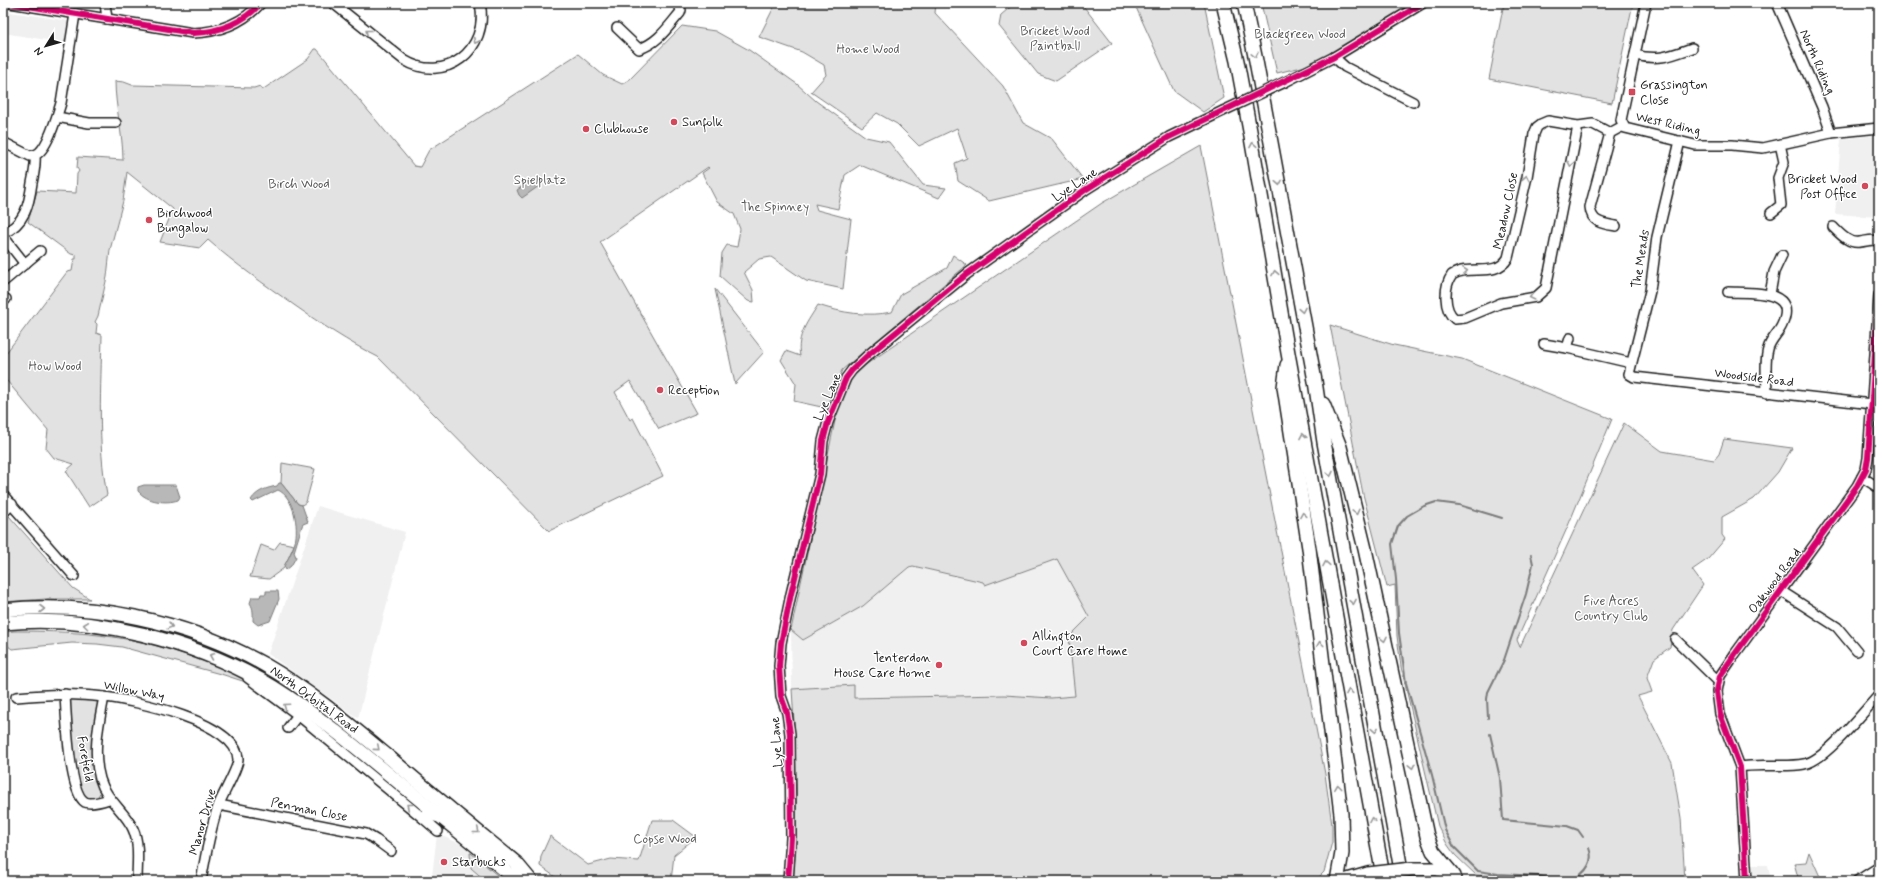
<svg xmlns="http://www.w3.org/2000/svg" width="1882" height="884" font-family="Mynerve,sans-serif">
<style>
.built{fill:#f0f0f0}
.green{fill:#e2e2e2;stroke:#7f7f7f}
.water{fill:#b8b8b8;stroke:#7a7a7a}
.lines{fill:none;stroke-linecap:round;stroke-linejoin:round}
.stream{stroke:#7a7a7a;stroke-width:2}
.minor-casing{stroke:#1c1c1c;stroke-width:12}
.highway-casing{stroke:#1c1c1c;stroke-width:16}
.minor{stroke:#fff;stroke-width:9}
.highway{stroke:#fff;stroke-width:13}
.minor-bridge-casing{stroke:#1c1c1c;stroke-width:12;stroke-linecap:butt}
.highway-bridge-casing{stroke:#1c1c1c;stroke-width:16;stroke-linecap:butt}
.minor-bridge{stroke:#fff;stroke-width:9}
.highway-bridge{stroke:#fff;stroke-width:13}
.cycleway-casing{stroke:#fff;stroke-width:8}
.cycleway{stroke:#d6006c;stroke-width:6}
.oneway{stroke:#999}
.poi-dot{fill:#d1495b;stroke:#fff;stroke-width:1.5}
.labels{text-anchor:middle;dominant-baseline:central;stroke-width:3;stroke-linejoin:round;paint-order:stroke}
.park-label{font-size:13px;fill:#575757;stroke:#fff}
.street-label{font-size:13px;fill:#1c1c1c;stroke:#fff}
.poi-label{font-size:13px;fill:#1c1c1c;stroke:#fff;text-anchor:start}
</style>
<rect width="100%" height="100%" fill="#fff"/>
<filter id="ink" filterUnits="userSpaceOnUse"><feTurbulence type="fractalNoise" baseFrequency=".025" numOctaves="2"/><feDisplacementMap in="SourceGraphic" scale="8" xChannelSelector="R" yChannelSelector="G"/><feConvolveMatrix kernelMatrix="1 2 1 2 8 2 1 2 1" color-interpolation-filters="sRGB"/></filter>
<g filter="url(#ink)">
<g class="built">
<path d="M3,11l67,10 -4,22 -63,-10z"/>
<path d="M1879,135l-1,82 -43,-3 6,-75z"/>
<path d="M318,506l87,26 -47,186 -90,-64z"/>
<path d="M1057,559l32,58 -20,20 7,59 -25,2 -47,-3 -150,3 -1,-13 -61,4 -1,-59 13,10 59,-34 46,-39 3,-1 71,16 2,3z"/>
<path d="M437,834l24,10 15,9 31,28h-70l-5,-4z"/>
<path d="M1751,865h17l3,16h-19z"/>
</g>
<g class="green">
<path d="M776,3h160l-1,10 68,73 20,37 29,16 31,40 -94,22 -31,-20 -3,-18 12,-5 -10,-30 -38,18 -22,-22 -20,-11 -15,14 -51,-35 15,-17 -2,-10 -22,-13 -43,-15z"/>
<path d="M1015,3h66l31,40 -56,38 -18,-7 -39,-48 2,-11z"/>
<path d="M1134,3h70l20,95 -21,14 -29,-21z"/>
<path d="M1261,3h152l-99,61 -37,9z"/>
<path d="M1504,3h129l-21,100 -123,-24z"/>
<path d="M682,26l33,5 34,19 48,34 19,17 50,36 23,5 34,43 23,3 -7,10 -79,-33 -15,10 -7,34 -23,-5 2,6 34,9 -8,70 -37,-8 -35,-24 -12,2 -15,13 9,18 1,12 -6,-1 -28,-25 2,-23 5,-8 10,2 3,-18 -6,-15 -17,-12 -15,-29 7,-5 -1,-1 -108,75 97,171 -38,16 -29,-48 -15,11 15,28 3,-2 30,58 -114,55 -171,-174c-30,-15 -57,-33 -84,-52 -30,-21 -59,-41 -86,-65l-8,8 -40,-6 13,-33 -46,-37 -4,29 -13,49 -3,27 -9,39 -3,6 2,2 -1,9 6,2c-1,52 -5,108 5,160l-18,12 -23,-36 8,-7 -20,-6 -8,-10 2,-18 -41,-49 -4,-2v-22l64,-85 5,-1 2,-12h2v-4l-5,-1 -43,-32 9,-31 39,2 1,-19 2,-3 -2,-3 1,-11 45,3c0,-27 -8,-52 -8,-79l9,1 8,3 122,3 6,-2 2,4 46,-31 7,-10h2l97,117 6,1 9,-17 149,-96 25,21 19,9 8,-5z"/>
<path d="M1201,146l124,628 7,51v17l-8,30 -9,9h-522c6,-61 3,-131 -1,-192l62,-4v13l150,-3 47,3 24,-2 -6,-59 20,-20 -32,-58 -72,26 -2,-3 -70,-16 -4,1 -46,39 -60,34 -12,-10 49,-233 18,-27 244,-167z"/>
<path d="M953,255l14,10 -125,105 -16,38 -32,-7 2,-17 -15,-24 5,-9 14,5c-4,-20 8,-35 18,-51 24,8 49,12 74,7l9,-18 46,-26z"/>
<path d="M715,289l49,63 -29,32z"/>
<path d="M1330,325l64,20 68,14 150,60 -44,107 -51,114 3,7 104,-224 38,28 52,9 5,-6 5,-15 68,9 -14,24 -24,27 -32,18v18l3,4 -17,20 -16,11 11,15 -30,45 -3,17 -16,12 -7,19 5,14 -14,4 34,67 9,55 4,63h-143l-66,-6 -21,-20 -8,-11 -9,-18 -37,-159 -4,-31 -2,-51 -8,2 -24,-93z"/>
<path d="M282,463l33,6 -9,33 -4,3 -4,-1 -17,-21z"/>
<path d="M9,516l64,72 17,11h-44l-43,3v-82z"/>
<path d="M280,542l14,3 -10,23 -15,11 -19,-2 11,-32 13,5z"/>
<path d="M14,631c71,0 127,5 194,32 16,6 33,12 47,22l-31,-10 -102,-28 -25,-3 -25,-1 -60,6 -4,-3 -3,-14z"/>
<path d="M71,699l25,1 3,4 2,87 -4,7 -8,2 -7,-7 -7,-25 -6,-66z"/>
<path d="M652,820h21l23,17 -22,18 -3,26h-110l-21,-15 1,-10 9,-20 38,29 23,-6 28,2z"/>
<path d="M1809,852l13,29h-23l-5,-18 12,-1z"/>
<path d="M470,853h1l33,28h-18l-15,-13z"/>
</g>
<g class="water">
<path d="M534,179l3,1 2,6 -17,12 -3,-3 -2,-5z"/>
<path d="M279,483h2l17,21 4,1 6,17 -5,2 -1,2 -8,26 2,5 -5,9 -5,4 -2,-4c4,-7 9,-16 11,-24 4,-15 -1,-45 -17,-52l-25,12 -2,-2c6,-9 15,-12 26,-14z"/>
<path d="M144,485h32l4,12 -2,3c-12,4 -31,2 -40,-9v-4z"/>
<path d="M266,591h12l1,8 -9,22 -12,4 -5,-4c0,-6 1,-12 -3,-18l2,-6h8l1,-3h5z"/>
</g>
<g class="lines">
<g class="stream">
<path d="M1502,518l-43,-13 -23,-3 -12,4 -17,10 -9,10 -6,18 4,35 3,54 7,50 26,92 13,55 9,17 24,24 20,3 41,2 24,5"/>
<path d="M1488,718l-1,-19 1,-7 16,-32 22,-66 7,-30 -2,-9"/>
<path d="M1490,734l10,44 3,42 64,6 11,4 5,7"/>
<path d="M1571,881c13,-7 24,-18 18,-33"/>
</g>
<defs>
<g id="minor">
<path d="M10,3l183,30c26,-1 50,-10 68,-30"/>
<path d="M105,3l2,16"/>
<path d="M333,3l71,57c41,25 86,-10 76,-57"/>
<path d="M1646,3l-25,117 4,8 70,17h37l31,3 68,-15 48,-5"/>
<path d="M1777,3l45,104 9,26"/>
<path d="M617,28l22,21c19,-6 29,-22 41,-36l1,-3 -3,-7"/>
<path d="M1635,55c23,6 35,1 57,-7"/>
<path d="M1334,57l11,10 68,35"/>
<path d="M1285,82l49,-25 89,-54"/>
<path d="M57,117l32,6h27"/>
<path d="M1578,126l-32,162 -10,9 -35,6 -36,15 -10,1c-12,-9 -11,-33 -3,-44 18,-12 43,4 56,-17l19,-81 7,-43 3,-7 4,-3 7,-3 30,5 15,-2 17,9"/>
<path d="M1680,141l-23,96 -7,54 -21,83 5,3 238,27"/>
<path d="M3,142l27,14 5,-1"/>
<path d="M1771,213l10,-8 -3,-27 6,-16 -4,-18"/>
<path d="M1616,226c-12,-2 -25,-3 -26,-19l20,-74 13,-7"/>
<path d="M1833,227c7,7 16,17 27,15 8,-1 11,-3 19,-1"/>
<path d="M3,234c22,-11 26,-29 29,-51 2,-9 4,-18 3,-28 12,-4 22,-39 26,-52l14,-89"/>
<path d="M3,236l22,28"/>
<path d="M3,282l37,-31"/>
<path d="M1728,292c21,1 71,-4 54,33 -4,9 -12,15 -14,24 -4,14 -1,30 -1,44"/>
<path d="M1770,294l4,-22 8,-17"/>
<path d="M3,302l3,-3"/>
<path d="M1544,344l23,4 64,15"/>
<path d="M1567,348l3,-10"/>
<path d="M1862,477l17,11"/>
<path d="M3,495l71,81"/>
<path d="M3,513l9,-9"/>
<path d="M1781,591l56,36 20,24"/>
<path d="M1675,639l43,42"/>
<path d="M248,678l50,37 125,103 2,-3 15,3"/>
<path d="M65,694c1,19 4,99 20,108 7,3 18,-1 24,-3"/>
<path d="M16,697c29,-3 59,-4 88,0 28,3 135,25 134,63 0,8 -15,34 -19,44 -9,24 -13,51 -18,77"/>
<path d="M104,697c-5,26 -12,55 -4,82 6,21 25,32 33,50 7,15 4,36 4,52"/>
<path d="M288,728l10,-13"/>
<path d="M1740,767c21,-4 43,1 64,-3 21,-3 59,-52 75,-69"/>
<path d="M219,805l147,29 10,6 15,11"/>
<path d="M423,818l15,13"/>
<path d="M788,881l3,-43 -1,-104 -3,-21 -6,-17 -2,-30 2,-23 10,-49 29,-120 3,-33 5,-19 18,-44 6,-8 15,-14 100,-82 118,-84 84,-53 54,-26"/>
<path d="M1747,881l-7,-114 -20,-53 -3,-23 3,-15 15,-22 122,-168 9,-17 2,-11 11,-163"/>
<path d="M1857,881l22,-14"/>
</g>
<g id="highway">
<path d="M1223,3l14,58 13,70 38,222 96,528"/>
<path d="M1244,3l12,58 59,320 9,61 79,439"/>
<path d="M1287,365l-3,22 25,161 32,266 1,39 -5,28"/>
<path d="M1323,404l17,43 25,102 62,287 6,15 21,25"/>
<path d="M3,610c89,-9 184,11 262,55 45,26 86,61 126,94 41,35 83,70 125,104l15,18"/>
<path d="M3,623c90,-9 193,18 270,64 48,30 91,67 135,103 36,30 74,59 109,91"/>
<path d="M1412,869h25l14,5"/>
<path d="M1344,881l24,-7"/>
</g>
</defs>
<use href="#minor" class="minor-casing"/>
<use href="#highway" class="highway-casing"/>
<use href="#minor" class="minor"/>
<use href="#highway" class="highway"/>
<defs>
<path id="minor-bridge" d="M1223,111l62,-29"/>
<path id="highway-bridge" d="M1368,874l44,-5"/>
</defs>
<use href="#minor-bridge" class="minor-bridge-casing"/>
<use href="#highway-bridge" class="highway-bridge-casing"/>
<use href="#minor-bridge" class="minor-bridge"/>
<use href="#highway-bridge" class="highway-bridge"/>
<defs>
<g id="cycleway">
<path d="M10,3l183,30c26,-1 50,-10 68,-30"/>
<path d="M788,881l3,-43 -1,-104 -3,-21 -6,-17 -2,-30 2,-23 10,-49 29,-120 3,-33 5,-19 18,-44 6,-8 15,-14 100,-82 118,-84 84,-53 165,-80 89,-54"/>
<path d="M1747,881l-7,-114 -20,-53 -3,-23 3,-15 15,-22 122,-168 9,-17 2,-11 11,-163"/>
</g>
</defs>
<use href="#cycleway" class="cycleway-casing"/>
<use href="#cycleway" class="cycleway"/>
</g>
<defs><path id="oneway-chevron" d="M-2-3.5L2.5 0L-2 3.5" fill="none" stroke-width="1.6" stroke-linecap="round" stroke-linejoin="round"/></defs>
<g class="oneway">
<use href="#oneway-chevron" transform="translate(368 32) rotate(-141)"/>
<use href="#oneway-chevron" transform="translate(476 41) rotate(117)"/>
<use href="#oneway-chevron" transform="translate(1255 55) rotate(78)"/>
<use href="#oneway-chevron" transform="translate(1253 145) rotate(-100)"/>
<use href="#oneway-chevron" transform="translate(1571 164) rotate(100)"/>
<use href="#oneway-chevron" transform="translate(1526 178) rotate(-79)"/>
<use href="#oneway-chevron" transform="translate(1279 183) rotate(80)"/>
<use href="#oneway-chevron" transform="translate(1465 271) rotate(-5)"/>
<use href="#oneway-chevron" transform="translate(1275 273) rotate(-100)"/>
<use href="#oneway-chevron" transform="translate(1532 297) rotate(166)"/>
<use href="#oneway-chevron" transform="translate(1302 310) rotate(80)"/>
<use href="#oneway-chevron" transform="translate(1303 436) rotate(-100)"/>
<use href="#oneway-chevron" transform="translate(1330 474) rotate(79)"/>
<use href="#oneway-chevron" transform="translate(1356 512) rotate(76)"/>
<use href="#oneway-chevron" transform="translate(1303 515) rotate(-99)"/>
<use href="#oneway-chevron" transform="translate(1326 564) rotate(-100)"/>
<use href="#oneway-chevron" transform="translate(1353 602) rotate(80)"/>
<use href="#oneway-chevron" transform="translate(42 609)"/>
<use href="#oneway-chevron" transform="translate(86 625) rotate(-173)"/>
<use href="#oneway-chevron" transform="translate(170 626) rotate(15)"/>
<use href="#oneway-chevron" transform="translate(1384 639) rotate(78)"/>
<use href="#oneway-chevron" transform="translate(1320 644) rotate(-97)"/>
<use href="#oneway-chevron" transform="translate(212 656) rotate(-158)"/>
<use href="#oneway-chevron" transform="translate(1349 692) rotate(-100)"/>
<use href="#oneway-chevron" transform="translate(286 706) rotate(-145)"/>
<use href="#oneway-chevron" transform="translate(1375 730) rotate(80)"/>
<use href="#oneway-chevron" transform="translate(377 748) rotate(40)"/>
<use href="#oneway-chevron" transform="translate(1412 766) rotate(78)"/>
<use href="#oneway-chevron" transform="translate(1338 787) rotate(-97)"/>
<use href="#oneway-chevron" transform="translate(409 806) rotate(-141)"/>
<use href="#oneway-chevron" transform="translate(1372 820) rotate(-100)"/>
<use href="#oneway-chevron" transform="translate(477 831) rotate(39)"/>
</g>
</g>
<g class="poi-dot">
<rect x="1628" y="88" width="8" height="8" rx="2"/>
<circle cx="674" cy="122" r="4"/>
<circle cx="586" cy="129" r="4"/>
<circle cx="1865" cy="186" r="4"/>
<circle cx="149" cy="220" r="4"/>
<circle cx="660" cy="390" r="4"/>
<circle cx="1024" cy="643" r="4"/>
<circle cx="939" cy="665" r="4"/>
<circle cx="444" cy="862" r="4"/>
</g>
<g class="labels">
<g class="park-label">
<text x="1055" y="31">Bricket Wood<tspan x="1055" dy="15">Paintball</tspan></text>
<text x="1300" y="34">Blackgreen Wood</text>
<text x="868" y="49">Home Wood</text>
<text x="540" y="180">Spielplatz</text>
<text x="299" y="184">Birch Wood</text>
<text x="775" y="207">The Spinney</text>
<text x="55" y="366">How Wood</text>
<text x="1611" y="601">Five Acres<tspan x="1611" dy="15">Country Club</tspan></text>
<text x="665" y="839">Copse Wood</text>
</g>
<g class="street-label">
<text transform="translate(1817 62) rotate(66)">North Riding</text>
<text transform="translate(1668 124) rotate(13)">West Riding</text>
<text transform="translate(1075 185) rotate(-34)">Lye Lane</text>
<text transform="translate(1506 211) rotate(-78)">Meadow Close</text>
<text transform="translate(1641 259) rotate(-81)">The Meads</text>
<text transform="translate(1754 378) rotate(7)">Woodside Road</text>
<text transform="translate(828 397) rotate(-67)">Lye Lane</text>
<text transform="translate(1775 581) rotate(-53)">Oakwood Road</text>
<text transform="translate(134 691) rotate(11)">Willow Way</text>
<text transform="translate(314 700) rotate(36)">North Orbital Road</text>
<text transform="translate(777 742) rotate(-94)">Lye Lane</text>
<text transform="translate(85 759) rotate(80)">Forefield</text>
<text transform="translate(309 810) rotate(11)">Penman Close</text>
<text transform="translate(203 822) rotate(-74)">Manor Drive</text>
</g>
<g class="poi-label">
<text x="1640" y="85">Grassington<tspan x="1640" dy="15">Close</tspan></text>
<text x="682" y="122">Sunfolk</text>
<text x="594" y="129">Clubhouse</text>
<text x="1857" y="179" text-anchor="end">Bricket Wood<tspan x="1857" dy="15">Post Office</tspan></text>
<text x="157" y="213">Birchwood<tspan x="157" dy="15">Bungalow</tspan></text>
<text x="668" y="390">Reception</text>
<text x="1032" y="636">Allington<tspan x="1032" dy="15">Court Care Home</tspan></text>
<text x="931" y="658" text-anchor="end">Tenterdon<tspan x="931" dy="15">House Care Home</tspan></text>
<text x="452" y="862">Starbucks</text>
</g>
</g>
<rect width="1882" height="884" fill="none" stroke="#fff" stroke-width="16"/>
<rect x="8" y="8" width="1866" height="868" fill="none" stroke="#1c1c1c" stroke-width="1.5" filter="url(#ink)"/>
<g transform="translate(46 46) rotate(233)" stroke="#ffffff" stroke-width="3" paint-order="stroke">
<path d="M0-3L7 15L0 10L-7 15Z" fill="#1c1c1c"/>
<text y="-6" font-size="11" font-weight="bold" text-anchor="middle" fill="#1c1c1c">N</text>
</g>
</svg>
